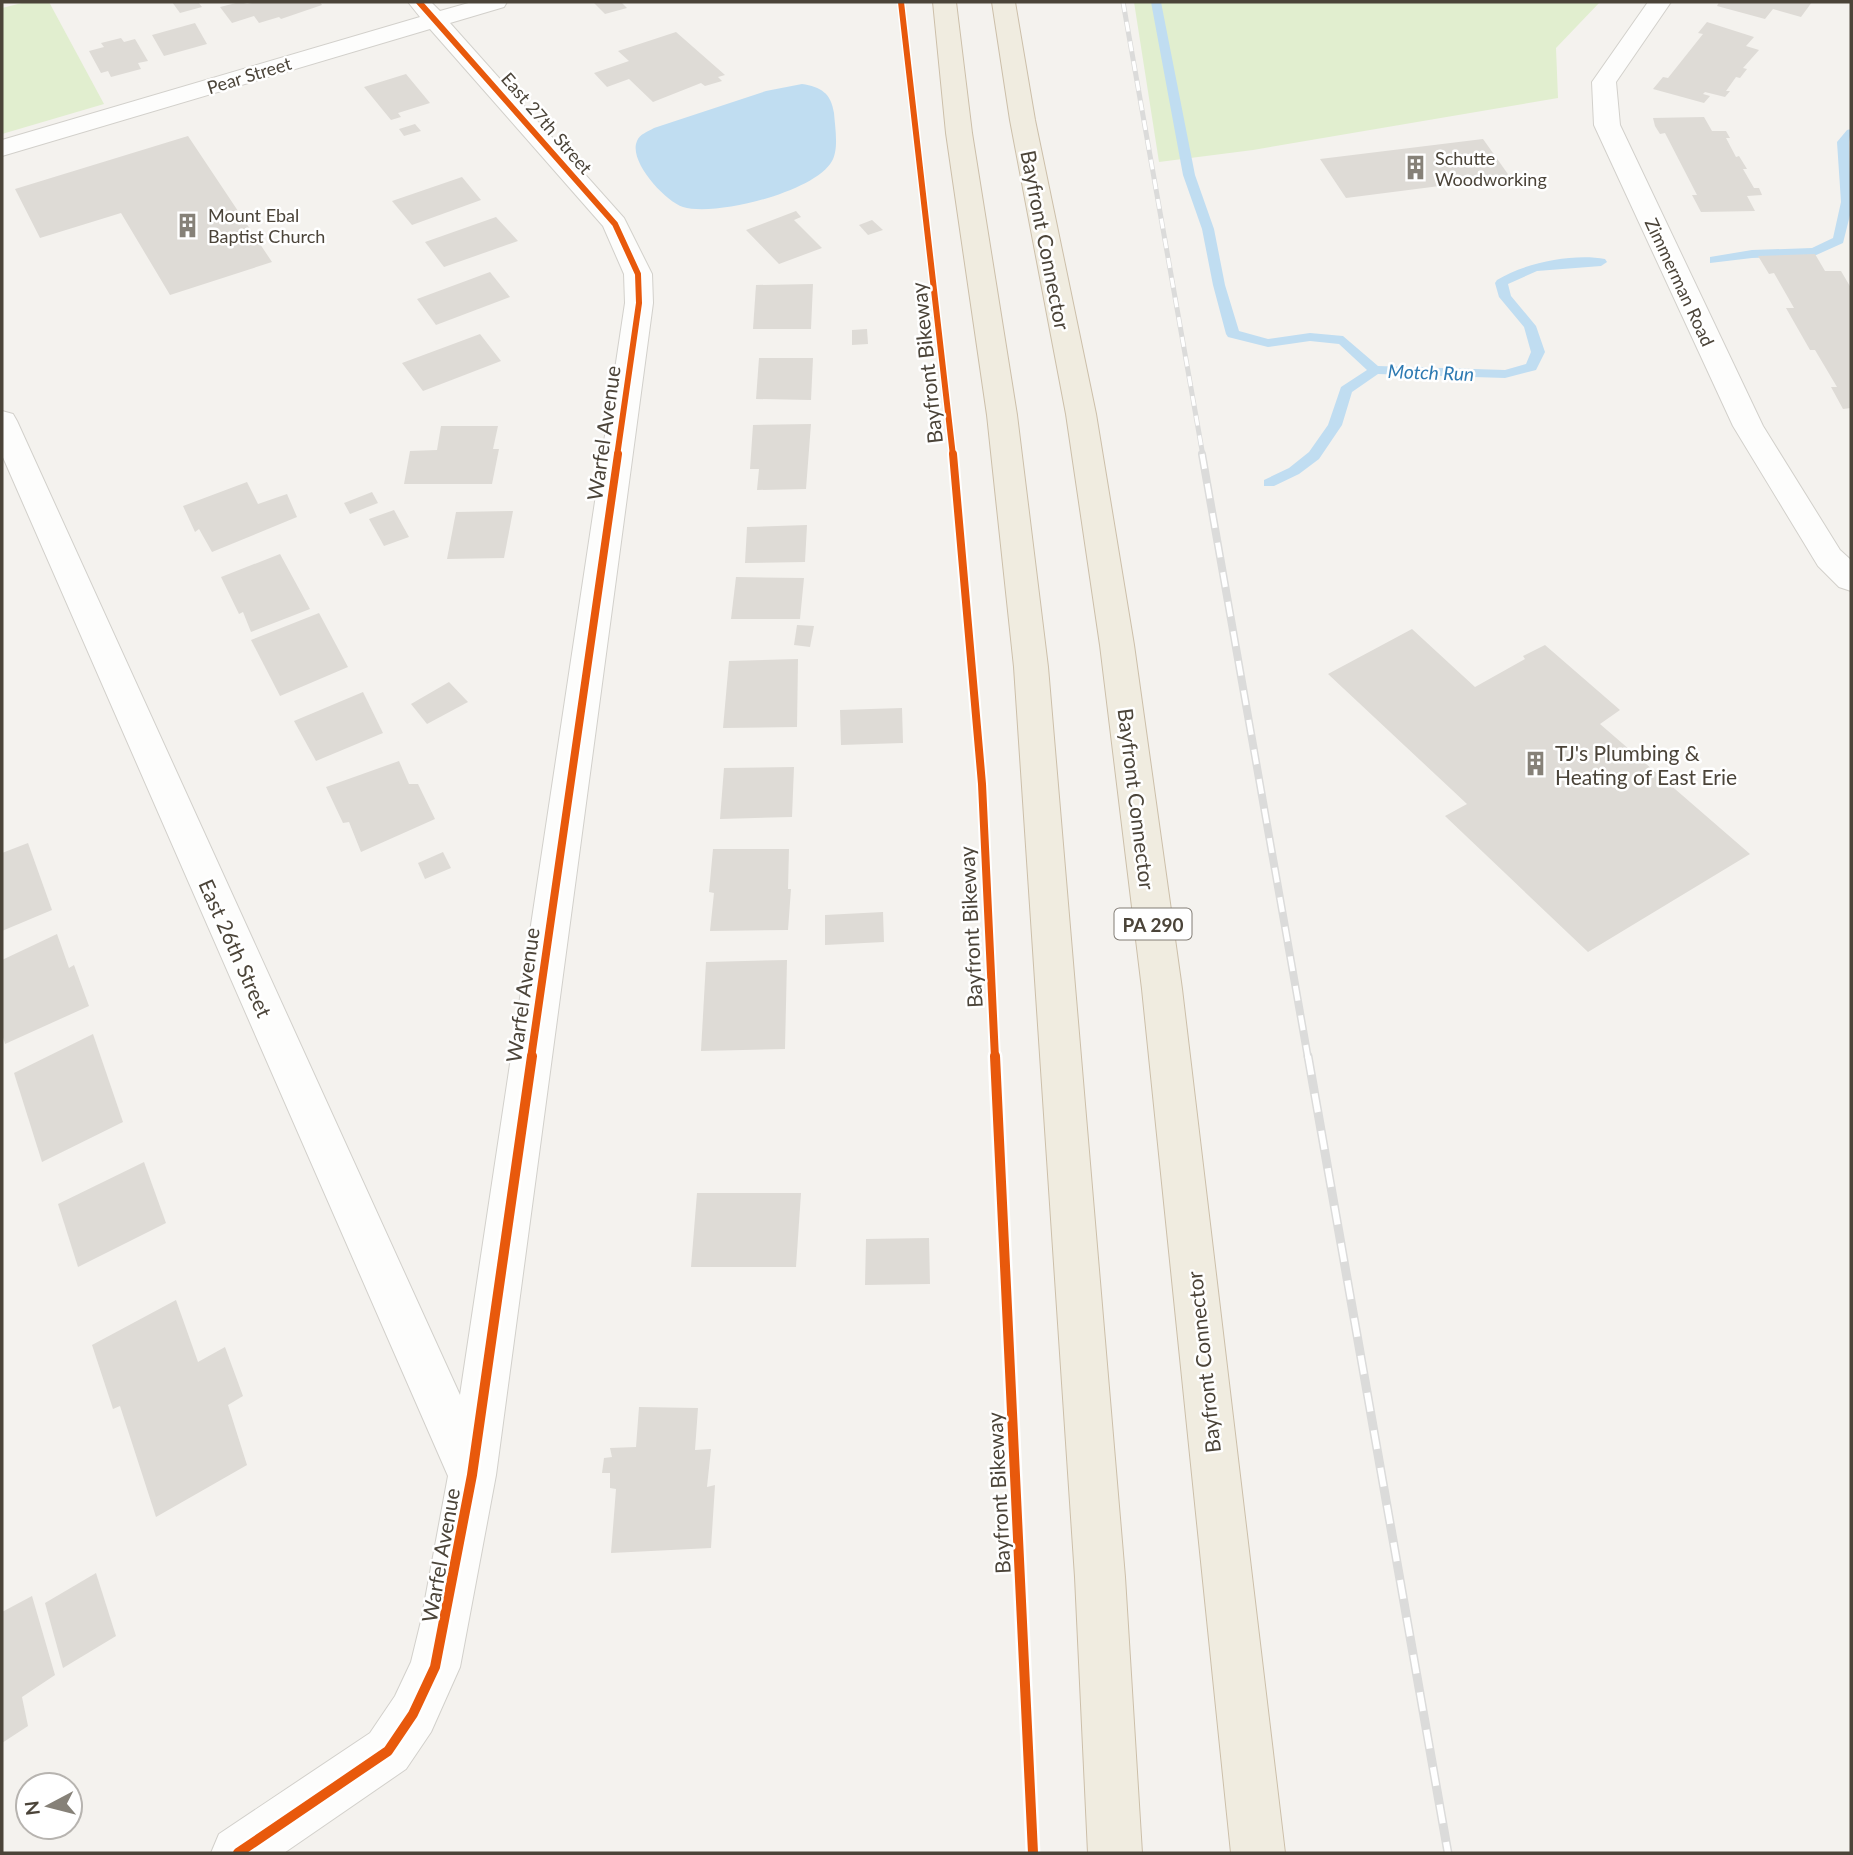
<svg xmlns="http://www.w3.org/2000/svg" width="1853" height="1855" font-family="Lato,sans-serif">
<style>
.green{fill:#e1eecf}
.water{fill:#c0ddf1}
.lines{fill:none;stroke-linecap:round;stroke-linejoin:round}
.stream{fill:#c0ddf1;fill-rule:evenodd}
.building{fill:#dedbd6}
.minor-casing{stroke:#d2d0cb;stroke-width:2}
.tertiary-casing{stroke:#d2d0cb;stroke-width:2}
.trunk-casing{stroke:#ccbfa9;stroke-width:2}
.minor{fill:#fdfdfc;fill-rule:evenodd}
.tertiary{fill:#fdfdfc;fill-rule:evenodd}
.trunk{fill:#f0ece0;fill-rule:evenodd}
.rail-far2-casing{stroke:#dbdbda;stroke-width:5}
.rail-far1-casing{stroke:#dbdbda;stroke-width:8}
.rail-casing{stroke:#dbdbda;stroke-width:9}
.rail-far2{stroke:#fff;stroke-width:3.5;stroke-dasharray:10;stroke-linecap:butt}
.rail-far1{stroke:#fff;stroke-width:5;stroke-dasharray:15;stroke-linecap:butt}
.rail{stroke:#fff;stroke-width:6;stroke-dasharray:19;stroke-linecap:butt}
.cycleway-far2-casing{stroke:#fff;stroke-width:9}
.cycleway-far1-casing{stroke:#fff;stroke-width:12}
.cycleway-casing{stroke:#fff;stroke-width:15}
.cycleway-far2{stroke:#e8590c;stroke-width:6}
.cycleway-far1{stroke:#e8590c;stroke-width:8}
.cycleway{stroke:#e8590c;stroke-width:10}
.labels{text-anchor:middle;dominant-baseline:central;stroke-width:5;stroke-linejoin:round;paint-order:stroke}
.far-street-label{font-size:18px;fill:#4b4439;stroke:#fff}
.far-poi-label{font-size:18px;fill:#4b4439;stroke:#fff;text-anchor:start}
.far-water-label{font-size:19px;font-style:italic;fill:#2e7ab2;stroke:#fff}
.shield{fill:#fff;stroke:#817c74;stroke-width:2}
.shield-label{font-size:19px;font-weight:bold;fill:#4b4439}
.street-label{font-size:21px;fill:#4b4439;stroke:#fff}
.poi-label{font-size:21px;fill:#4b4439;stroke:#fff;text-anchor:start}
</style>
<rect width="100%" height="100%" fill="#f4f2ee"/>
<g class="green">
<path d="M26,2h23l55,102 -102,30v-126z"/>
<path d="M1134,2h466l-44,46 2,50 -305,52 -94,12z"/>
</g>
<path class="water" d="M802,84c19,3 29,9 32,29 1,14 5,36 -2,48 -17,31 -117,56 -149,46 -18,-6 -55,-46 -46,-66 3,-7 10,-9 17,-13l112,-37z"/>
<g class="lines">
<g class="stream">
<path d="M1151,2h10l34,173 19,54 11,56 14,46 29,8 42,-6 33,3 35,30 127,4 21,-6 5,-12 -7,-25 -25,-30 -4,-14 2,-3c27,-17 76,-27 108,-21l2,3 -6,4 -64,5 -29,13 3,12 25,30 9,26 -9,18 -31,8 -127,-4 -26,18 -10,33 -23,34 -20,15 -25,12h-10v-6l25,-12 20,-16 19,-27 13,-38 26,-17 -28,-26 -29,-3 -42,6 -40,-10 -2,-3 -13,-49 -11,-56 -19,-54z"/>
<path d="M1851,129l-2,13 2,69 -8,32 -29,13 -62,2 -42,5v-6l42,-7 60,-2 21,-10 8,-36 -4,-60 10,-12z"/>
</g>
</g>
<g class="building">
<path d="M172,2h26l4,5 -22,6z"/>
<path d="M240,2l7,2 10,-2h63l2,3 -41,14 -2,-2 -20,6 -5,-7 -22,7 -12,-16z"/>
<path d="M593,2h28l6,6 -22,6z"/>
<path d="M1719,2h93l-11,15 -28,-8 -8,10 -48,-13z"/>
<path d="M1707,22l47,15 -8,9 13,4 -16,18 4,1 -7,9 -4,-1 -10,14h4l-5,6 -20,-5 -2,2 7,2 -6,7 -51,-14 10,-12 5,1 35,-44 -5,-1z"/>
<path d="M195,23l12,21 -43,12 -12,-21z"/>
<path d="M676,32l49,43 -7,2 4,4 -17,5 -4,-3 -48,19 -24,-23 -22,8 -13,-14 35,-12 -11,-10z"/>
<path d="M121,38l3,4 11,-3 13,22 -10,2 3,6 -30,8 -3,-6 -7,2 -12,-22 15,-4 -3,-4z"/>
<path d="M406,74l24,29 -32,10 3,4 -10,3 -27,-33z"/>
<path d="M1704,117l8,14h14l4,7h-4l10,19 3,-1 8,13h-4l11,19h5l3,7 -15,1 8,15 -54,1 -9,-17h5l-32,-62 -5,1 -5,-8 -2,-8z"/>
<path d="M415,124l6,7 -17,5 -5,-7z"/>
<path d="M188,136l84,126 -102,33 -49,-82 -81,25 -25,-49z"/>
<path d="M1483,139l27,38 -164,21 -26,-39z"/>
<path d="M462,177l19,23 -69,25 -20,-24z"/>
<path d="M796,211l5,6 -7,3 28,28 -43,16 -33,-34z"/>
<path d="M496,217l22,24 -74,26 -19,-25z"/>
<path d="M872,220l11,10 -15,5 -9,-10z"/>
<path d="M1815,254l10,17h16l10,17v120l-8,1 -12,-22h6l-22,-37h-5l-24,-42h8l-20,-35 -5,1 -11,-18z"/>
<path d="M490,272l20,25 -74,28 -19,-26z"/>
<path d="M813,284l-2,45h-58l3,-44z"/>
<path d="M867,329l1,15 -16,1v-15z"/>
<path d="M480,334l21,27 -78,30 -21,-28z"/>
<path d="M759,358h54l-2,42 -55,-1z"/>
<path d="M811,424l-5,65 -49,1 2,-21h-9l3,-44z"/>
<path d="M441,426h57l-5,23h6l-7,35h-88l6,-33 27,-1z"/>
<path d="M247,482l11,22 29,-10 10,23 -85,35 -13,-23 -4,3 -12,-26z"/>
<path d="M372,492l6,11 -28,11 -6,-11z"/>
<path d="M394,510l15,27 -25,9 -15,-27z"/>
<path d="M513,511l-9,47 -57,1 9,-47z"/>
<path d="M807,525l-2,37 -60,1 2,-36z"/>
<path d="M280,554l30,55 -59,23 -8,-20 -4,2 -18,-37z"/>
<path d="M736,577l68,1 -4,41h-69z"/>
<path d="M319,613l29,54 -68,29 -29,-56z"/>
<path d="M797,625l17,1 -4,21 -16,-2z"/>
<path d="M1412,629l63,58 50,-28 -2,-3 22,-11 75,65 -20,14 150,130 -162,98 -143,-136 22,-12 -139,-130z"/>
<path d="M798,659l-1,68 -74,1 6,-67z"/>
<path d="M449,682l19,20 -41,22 -16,-20z"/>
<path d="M363,692l20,41 -67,28 -22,-40z"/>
<path d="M902,708l1,35 -62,2 -1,-35z"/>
<path d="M399,761l10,23h9l17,35 -74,33 -12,-30 -6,1 -17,-36z"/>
<path d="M794,767l-2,50 -72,2 4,-51z"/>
<path d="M28,843l24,67 -50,21v-78z"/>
<path d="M713,849h76l-1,40h3l-3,41 -78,1 4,-38 -5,-1z"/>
<path d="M443,852l8,16 -26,11 -7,-16z"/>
<path d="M883,912l1,30 -59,3v-30z"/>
<path d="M57,934l12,34 5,-3 15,41 -84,38 -3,-10v-74z"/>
<path d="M787,960l-2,89 -84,2 5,-89z"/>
<path d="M93,1034l30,88 -81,40 -28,-89z"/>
<path d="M144,1162l22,61 -88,44 -20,-63z"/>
<path d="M697,1193h104l-5,74h-105z"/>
<path d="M929,1238l1,46 -65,1 1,-46z"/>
<path d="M176,1300l22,62 27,-15 18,49 -15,9 19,60 -91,52 -36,-111 -7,3 -21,-64z"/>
<path d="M639,1407l59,1 -3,42 16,-1 -4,38 8,-2 -4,63 -100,5 5,-64 -6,-1v-15h-8l2,-15 8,-1 -2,-9 26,-1z"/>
<path d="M96,1573l20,63 -53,32 -18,-65z"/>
<path d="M32,1596l23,79 -33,22 6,29 -26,17v-131z"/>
</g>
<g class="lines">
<defs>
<path id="minor" d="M408,2h23l9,9 32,-9h35l-3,5 -54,16 174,195 28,56 1,29 -157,1172 -36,192 -29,65 -25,37 -122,84h-73l8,-19 151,-101 25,-37 16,-34 10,-41 27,-145 -446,-1021v-44l11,3 4,7 443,974 165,-1092 -1,-29 -21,-48 -173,-197 -428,127v-16l418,-123z"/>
<path id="tertiary" d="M1648,2h23l-55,80 4,43 143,301 77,124 11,10v31l-12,-4 -21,-21 -85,-140 -139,-301 -2,-43z"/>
<g id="trunk">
<path d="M933,2h23l16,131 45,282 31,252 77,910 17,276h-54l-13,-276 -61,-910 -27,-252 -41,-282z"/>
<path d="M992,2h23l20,118 61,294 38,231 48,344 103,864h-54l-89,-864 -42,-344 -34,-231 -56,-294z"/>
</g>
</defs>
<use href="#minor" class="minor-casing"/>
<use href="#tertiary" class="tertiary-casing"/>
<use href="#trunk" class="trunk-casing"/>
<use href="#minor" class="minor"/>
<use href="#tertiary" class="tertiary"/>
<use href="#trunk" class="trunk"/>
<defs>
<path id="rail-far2" d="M1123,2l80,454"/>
<path id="rail-far1" d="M1202,454l106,604"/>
<path id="rail" d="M1308,1056l140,797"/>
</defs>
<use href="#rail-far2" class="rail-far2-casing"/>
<use href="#rail-far1" class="rail-far1-casing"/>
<use href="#rail" class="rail-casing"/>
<use href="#rail-far2" class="rail-far2"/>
<use href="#rail-far1" class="rail-far1"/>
<use href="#rail" class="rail"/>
<defs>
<g id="cycleway-far2">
<path d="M419,2l196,222 23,50 1,29 -22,153"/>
<path d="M901,2l52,454"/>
</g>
<g id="cycleway-far1">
<path d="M953,454l29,330 13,274"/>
<path d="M531,1058l87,-604"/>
</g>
<g id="cycleway">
<path d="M995,1056l38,797"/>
<path d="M238,1853l150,-102 25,-37 22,-47 37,-192 60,-419"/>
</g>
</defs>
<use href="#cycleway-far2" class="cycleway-far2-casing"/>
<use href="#cycleway-far1" class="cycleway-far1-casing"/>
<use href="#cycleway" class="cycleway-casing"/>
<use href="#cycleway-far2" class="cycleway-far2"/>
<use href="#cycleway-far1" class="cycleway-far1"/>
<use href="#cycleway" class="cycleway"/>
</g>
<defs>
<symbol id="building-bare" viewBox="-9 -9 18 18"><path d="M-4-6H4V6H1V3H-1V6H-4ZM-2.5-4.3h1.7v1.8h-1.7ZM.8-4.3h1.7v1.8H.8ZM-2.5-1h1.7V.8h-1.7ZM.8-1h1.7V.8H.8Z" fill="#868178" stroke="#fff" stroke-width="2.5" paint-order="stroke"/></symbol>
</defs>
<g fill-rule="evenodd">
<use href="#building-bare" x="1398" y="150" width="35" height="35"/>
<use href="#building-bare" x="170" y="208" width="35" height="35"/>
<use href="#building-bare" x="1518" y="746" width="35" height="35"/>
</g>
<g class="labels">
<g class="far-street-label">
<text transform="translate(249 75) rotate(-17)">Pear Street</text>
<text transform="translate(547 123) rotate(49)">East 27th Street</text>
<text transform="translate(1680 282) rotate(65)">Zimmerman Road</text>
</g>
<g class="far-poi-label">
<text x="1435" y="158">Schutte<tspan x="1435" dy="21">Woodworking</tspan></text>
<text x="208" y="215">Mount Ebal<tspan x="208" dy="21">Baptist Church</tspan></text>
</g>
<g class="far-water-label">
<text transform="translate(1431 372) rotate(2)">Motch Run</text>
</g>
<rect class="shield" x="1114.5" y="908.5" width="77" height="31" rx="5"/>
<g class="shield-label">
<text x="1153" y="924">PA 290</text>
</g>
<g class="street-label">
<text transform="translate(1046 240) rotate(79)">Bayfront Connector</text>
<text transform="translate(926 363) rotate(-96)">Bayfront Bikeway</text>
<text transform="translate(603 433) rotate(-82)">Warfel Avenue</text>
<text transform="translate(1137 799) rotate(83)">Bayfront Connector</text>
<text transform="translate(970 927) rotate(-93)">Bayfront Bikeway</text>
<text transform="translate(236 948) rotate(66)">East 26th Street</text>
<text transform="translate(522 995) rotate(-82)">Warfel Avenue</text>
<text transform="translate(1203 1362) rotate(-96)">Bayfront Connector</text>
<text transform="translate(998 1493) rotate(-93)">Bayfront Bikeway</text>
<text transform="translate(440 1555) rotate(-80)">Warfel Avenue</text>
</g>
<g class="poi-label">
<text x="1555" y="752">TJ's Plumbing &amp;<tspan x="1555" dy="24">Heating of East Erie</tspan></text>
</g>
</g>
<rect width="1853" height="1855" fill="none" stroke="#4b4439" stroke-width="7"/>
<g transform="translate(49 1806) rotate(263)"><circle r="33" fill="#ffffff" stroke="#b7b4b0" stroke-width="2"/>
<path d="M0-5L12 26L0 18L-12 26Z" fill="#868178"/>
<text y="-10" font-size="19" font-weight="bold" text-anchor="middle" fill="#4b4439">N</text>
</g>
</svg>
